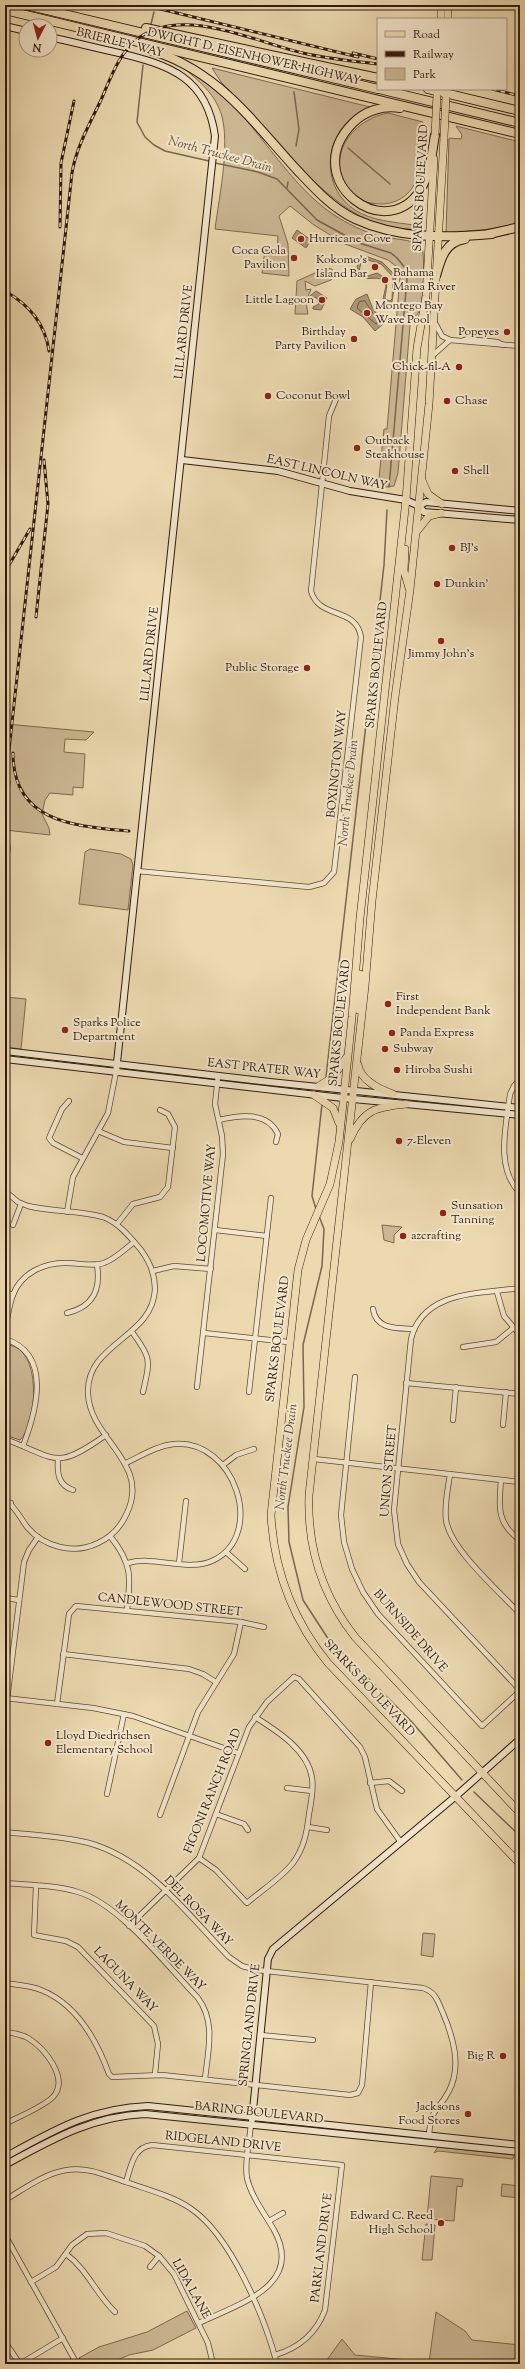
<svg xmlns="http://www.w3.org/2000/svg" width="525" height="2369" font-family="'Sorts Mill Goudy',serif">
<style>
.green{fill:#ccb894;stroke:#7e6850}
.water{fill:#ac9879;stroke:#7a654e;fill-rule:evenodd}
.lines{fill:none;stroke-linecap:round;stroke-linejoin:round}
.shore{stroke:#6e5843;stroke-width:1}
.stream{stroke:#7a654e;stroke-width:1.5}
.street-casing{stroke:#5e4936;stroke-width:6}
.secondary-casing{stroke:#2f190d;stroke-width:8}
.primary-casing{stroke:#2f190d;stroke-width:8}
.highway-casing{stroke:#2f190d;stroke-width:10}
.street{stroke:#f3e6cc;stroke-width:4.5}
.secondary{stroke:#f3e6cc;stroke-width:6}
.primary{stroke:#ecd9b0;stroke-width:7}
.highway{stroke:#ecd9b0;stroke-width:8}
.rail-casing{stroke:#2f190d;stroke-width:3}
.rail{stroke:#f3e6cc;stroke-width:1.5;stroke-dasharray:4.5;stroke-linecap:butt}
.primary-bridge-casing{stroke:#2f190d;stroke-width:8;stroke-linecap:butt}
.primary-bridge{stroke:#ecd9b0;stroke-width:7}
.poi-dot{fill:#8f2418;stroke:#f3e6cc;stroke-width:1.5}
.labels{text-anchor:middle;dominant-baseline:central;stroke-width:4;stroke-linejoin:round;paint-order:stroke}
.street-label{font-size:12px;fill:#2f190d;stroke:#f3e6cc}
.poi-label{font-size:12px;fill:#2f190d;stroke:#f3e6cc;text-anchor:start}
.water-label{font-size:13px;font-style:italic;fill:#614c38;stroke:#f3e6cc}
</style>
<rect width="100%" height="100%" fill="#ecd9b0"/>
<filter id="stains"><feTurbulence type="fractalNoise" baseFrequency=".005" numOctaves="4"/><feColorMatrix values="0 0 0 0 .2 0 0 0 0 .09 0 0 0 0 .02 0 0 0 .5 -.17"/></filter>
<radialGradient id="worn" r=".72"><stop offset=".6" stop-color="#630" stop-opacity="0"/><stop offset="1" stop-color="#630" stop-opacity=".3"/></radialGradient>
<g class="green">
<path d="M212,68l158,39c-8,4 -16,8 -23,15 -24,25 -23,68 8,88 17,11 39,12 59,15v4c-72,9 -146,-102 -193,-147z"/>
<path d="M186,70c61,30 88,100 141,140 15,11 31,19 48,25 12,4 39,4 47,11 3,14 2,50 -2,64 -2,5 -8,8 -10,15l-12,148 -4,13 -16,2 6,-59h3l13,-152 -3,-10 -9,-7 -43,-16 -31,-19 -24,-19 -11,10 9,28 1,32 -27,-3 3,-23 12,1 1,-15 -63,-7c4,-32 18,-95 3,-123 -7,-15 -19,-25 -32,-36z"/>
<path d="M388,113l35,9 -3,4 -1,6 6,1c-2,28 -4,67 -41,71 -8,0 -20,-1 -26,-6 -38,-31 -12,-77 30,-85z"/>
<path d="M456,126l64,16v81l-30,6 -44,4 3,-95 12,1 1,-4z"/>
<path d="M326,268l6,1 2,6 -3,5 -16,6 -10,-5 1,9 5,-1 -5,13 2,12h-13l2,-33z"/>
<path d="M6,724l88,8 -8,8 -21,-1 -1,13 21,2 -2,34 -10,-1v8l-23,-2 -5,7 -3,14 7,14 1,7 -45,-5z"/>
<path d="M90,849l31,5 10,5 2,6 -5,45 -49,-6 6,-52z"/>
<path d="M5,997l21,2 -5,50 -16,-2z"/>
<path d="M382,1225l20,2 -8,8v8l-10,-3z"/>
<path d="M8,1345c34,2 30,79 12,95l-15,-5v-88z"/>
<path d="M423,1933l12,1 -2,23 -12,-2z"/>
<path d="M438,2147l76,8 -1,4 -75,-8 -4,2z"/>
<path d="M431,2176l32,3 -1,8 -5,-1 -3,35 -27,-2z"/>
<path d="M502,2184l18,2v12l-19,-2z"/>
<path d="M426,2224l9,1 -3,35h-10z"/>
<path d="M187,2311l9,17 -43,22 -24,5 -21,9h-25l-4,-6 20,-11 48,-15z"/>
<path d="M436,2312l29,19 7,9 48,5v19h-196l18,-25 13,16 74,7z"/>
</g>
<g class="water">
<path d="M297,230l14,10 -5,8 -14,-10z"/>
<path d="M368,257l14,5 14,14 -4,26 -5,1 -4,-4 3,-13 -3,-6c-9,-5 -18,3 -25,-6l-1,-11 6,-5zM368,260l13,4 12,13 -1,22 -2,2 -5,-2c1,-13 6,-19 -8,-26l-12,4 -6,-5 2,-10z"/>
<path d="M316,291l11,7 -6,12 -8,-1v-2l6,-3 -2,-6 -7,-2z"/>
<path d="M367,294l6,15 11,14 -9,8 -12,-14 -13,-8 6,-10z"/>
</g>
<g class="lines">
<path class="shore" d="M365,301l13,20 -2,3 -19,-16 2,-6z"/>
<g class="stream">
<path d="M151,24l3,-12"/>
<path d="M143,65l-6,57 8,15 9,8 11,6 44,10"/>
<path d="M294,92l5,37 -3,17"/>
<path d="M348,148l42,36"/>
<path d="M215,163l43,9 19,7 40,41 42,23 32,10 6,5 9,11 1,10 -18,208"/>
<path d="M287,188l1,-6"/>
<path d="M326,1077l58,-512 3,-55"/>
<path d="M316,1209l-4,-13 10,-92"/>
<path d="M319,1216l5,13 -2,37 -19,79 1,62 -16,100 1,35 14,58 24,37 84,84 51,59"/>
<path d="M474,1792l46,44"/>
</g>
<defs>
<g id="street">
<path d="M435,323l7,13 8,4 70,6"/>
<path d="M462,341l5,-2 30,3 6,3"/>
<path d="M432,356l18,-16"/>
<path d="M137,871l172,16 15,-4 10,-11 27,-235c-5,-31 -42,-17 -50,-46l18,-175 7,-17"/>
<path d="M520,1079l-6,7 -4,8c-4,32 -15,74 10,99"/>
<path d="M69,1101l-7,8 -13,29 4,5 29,15"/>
<path d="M219,1120c20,-5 48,-9 59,14l-2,8"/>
<path d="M98,1131l26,11 49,6"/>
<path d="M5,1191l13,11 10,4c24,6 51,4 75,11 16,6 27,20 38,33 9,12 14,25 14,39 -2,49 -69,54 -67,104 1,46 63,69 39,120 -6,14 -16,24 -29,30 -24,12 -54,4 -71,-16 -7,-10 -12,-20 -22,-28"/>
<path d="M67,1212l6,-35 35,-64 8,-41"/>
<path d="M117,1224l16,-20 27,-7 8,-10 7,-60 -7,-13 -8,-4"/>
<path d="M13,1225l8,-21"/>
<path d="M215,1230l52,6"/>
<path d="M153,1271l21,-5 37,3"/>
<path d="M520,1288c-40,6 -97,2 -109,51l-17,171 4,34 9,20 12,18 101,108"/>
<path d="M5,1292l8,3"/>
<path d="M497,1292l7,24 16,19"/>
<path d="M373,1309c3,21 24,19 41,20"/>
<path d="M67,1313c26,-6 34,-23 30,-48"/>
<path d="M5,1328c3,-11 4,-23 8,-33 8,-22 32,-33 54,-32 12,0 25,4 37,0 11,-4 20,-13 30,-21"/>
<path d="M132,1332c20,27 18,28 11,60"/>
<path d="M204,1333l84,9"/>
<path d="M5,1339c48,15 31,73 18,107"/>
<path d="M463,1347l33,-5 16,-13"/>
<path d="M355,1377l-14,138 3,27 8,27 11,23 15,22 104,112 38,-35"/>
<path d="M406,1383l114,11"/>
<path d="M197,1387l26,-233 -1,-18 -7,-32 3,-28"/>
<path d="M249,1392l22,-194"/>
<path d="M453,1420l3,-33"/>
<path d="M503,1425l3,-33"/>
<path d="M5,1439c53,20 50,32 101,-4"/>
<path d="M58,1459c-1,14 0,26 15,31"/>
<path d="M314,1459l206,23"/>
<path d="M126,1463c15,-7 30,-17 48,-19 61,-5 92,90 40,116 -25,13 -59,-5 -86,3"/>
<path d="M223,1465l13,-10 18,-6"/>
<path d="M450,1474c-2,15 -6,31 -4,46 4,29 53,71 74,94"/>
<path d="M501,1480c-2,26 -5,43 19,60"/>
<path d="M5,1509l6,-6"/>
<path d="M110,1536c22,27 21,41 17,74"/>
<path d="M226,1552l19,17"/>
<path d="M179,1563l7,-62"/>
<path d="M5,1598l14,2"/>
<path d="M63,1654l126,15 14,5 13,8"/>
<path d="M294,1677l5,2 61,68 5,10 12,52 23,32"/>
<path d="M5,1698l88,10 40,8 105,37"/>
<path d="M57,1704l12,-90 7,-8 165,16 23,5"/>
<path d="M5,1716l19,-154 5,-12 9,-13"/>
<path d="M370,1783l19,-2 13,10"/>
<path d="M287,1788l25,3"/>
<path d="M107,1794l17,-80"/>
<path d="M216,1814l28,10 4,6"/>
<path d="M160,1815l38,-103 36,-58 7,-32"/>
<path d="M308,1827l19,3"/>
<path d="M5,1832c28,3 57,4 84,11 60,17 99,72 140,114l13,9 15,4 166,18c13,4 15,14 20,25 10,24 19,53 6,78 -11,21 -18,16 -20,44"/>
<path d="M199,1858l17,12 31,33c15,-13 34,-25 46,-40 11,-15 14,-31 16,-49 2,-12 5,-24 3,-36 -4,-28 -35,-47 -57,-61"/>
<path d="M5,1883c24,2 50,2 73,9 42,12 89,74 120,106 18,24 10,53 7,81"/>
<path d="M36,1886l-2,49 32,6 12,6 76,79 4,18 -3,30"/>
<path d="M129,1926l70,-68 50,-131 18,-25 27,-25"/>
<path d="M5,1983c12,2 25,2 36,7 36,14 56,51 68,84l3,3 50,-2 188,20 8,-2 4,-8 9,-103"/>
<path d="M5,2032c8,1 16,2 23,6 16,10 42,40 25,59 -10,10 -35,20 -48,27"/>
<path d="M260,2035l53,5"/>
<path d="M5,2082l2,3"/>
<path d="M126,2182c5,-15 7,-35 26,-37l190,20 -17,145c-9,24 -26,38 -50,45"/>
<path d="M5,2200c19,-11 40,-27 62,-30 21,-4 42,7 62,13 20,7 43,13 61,25 41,27 75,110 87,156"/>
<path d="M269,2221l14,-8"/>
<path d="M5,2235l72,129"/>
<path d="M66,2254c21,15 30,40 49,58"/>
<path d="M150,2267l9,-11"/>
<path d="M31,2282l25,-15 16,-22 15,-11 19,-1 39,13 14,10 15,18 34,69 5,21"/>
<path d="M199,2323c39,-19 106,-37 75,-93 -9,-16 -23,-34 -27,-52 -3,-17 3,-37 4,-55"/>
<path d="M5,2342l15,22"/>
<path d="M20,2364l43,-26"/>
</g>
<g id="secondary">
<path d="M5,26l21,5"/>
<path d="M50,37c23,5 46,11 69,16 51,12 88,25 96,83l-99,936"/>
<path d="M182,460l96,11 72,20 56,9 13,6 5,6 96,8"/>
<path d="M419,506l7,-4 94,9"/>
<path d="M5,1051l265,31 250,26"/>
<path d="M5,1059l338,39 177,17"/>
<path d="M252,2120l16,-161 5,-10 183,-153 64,-57"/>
<path d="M5,2157c49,-27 86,-49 143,-51l372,39"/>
<path d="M5,2165c46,-25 87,-49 140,-51l375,38"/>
</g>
<g id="primary">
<path d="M441,19v-14"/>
<path d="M448,19v-14"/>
<path d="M444,137l-15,267 -19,186 -15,107 -23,204 -7,85 -56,509c-2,54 13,100 46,142l165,176"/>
<path d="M434,159l-8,137 -9,52 -11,152 -46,418 -8,99 -13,125 -9,42 -24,56 -8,30 -27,245c3,56 21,104 57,148l192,201"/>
<path d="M422,480l6,14 14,10"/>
<path d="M417,531l12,-15 12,-3"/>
<path d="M405,549l-1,22 5,17"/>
<path d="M359,1010l1,-36"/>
<path d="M358,1065c3,16 21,24 35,29"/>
<path d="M319,1086l14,-9 13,-19"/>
<path d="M314,1095l19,13 6,15"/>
<path d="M350,1139c13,-29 25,-32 56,-35"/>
</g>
<g id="highway">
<path d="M26,5l352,84"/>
<path d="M5,10l515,124"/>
<path d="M146,28l232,50"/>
<path d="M146,49c70,19 105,71 151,121 18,19 35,38 58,49 43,20 92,19 137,15"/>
<path d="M379,89l141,34"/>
<path d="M428,89l92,22"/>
<path d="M400,108c-17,-3 -35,3 -47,15 -57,57 37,127 70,62 8,-15 9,-34 12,-50"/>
<path d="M489,234l31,-7"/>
<path d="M436,276c5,-18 9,-34 29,-37"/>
</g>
</defs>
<use href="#street" class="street-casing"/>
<use href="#secondary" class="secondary-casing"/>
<use href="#primary" class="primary-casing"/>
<use href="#highway" class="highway-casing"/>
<use href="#street" class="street"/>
<use href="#secondary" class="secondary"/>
<use href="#primary" class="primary"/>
<use href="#highway" class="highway"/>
<defs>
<g id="rail">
<path d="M144,5l214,52"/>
<path d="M353,53l25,6"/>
<path d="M492,89l28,7"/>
<path d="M60,227l1,-64 13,-62"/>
<path d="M5,291c24,14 40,32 44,60"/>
<path d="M5,572l25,-43"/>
<path d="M36,617l12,-113 -4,-44"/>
<path d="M13,753c0,71 64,73 116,78"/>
<path d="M5,787l67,-614c4,-25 18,-50 29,-73 10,-23 18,-48 39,-63 45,-31 115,5 163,16 25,6 50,8 75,11"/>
<path d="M5,882l4,-33 -3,-37 3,-30"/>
</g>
</defs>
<use href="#rail" class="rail-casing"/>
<use href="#rail" class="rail"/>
<defs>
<g id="primary-bridge">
<path d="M435,135l2,-40"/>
<path d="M444,137l2,-40"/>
</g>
</defs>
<use href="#primary-bridge" class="primary-bridge-casing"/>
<use href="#primary-bridge" class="primary-bridge"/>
</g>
<g class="poi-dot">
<circle cx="301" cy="239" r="4"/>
<circle cx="294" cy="258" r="4"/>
<circle cx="375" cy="267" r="4"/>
<circle cx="385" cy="280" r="4"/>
<circle cx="322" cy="300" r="4"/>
<circle cx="367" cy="313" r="4"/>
<circle cx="507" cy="332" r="4"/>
<circle cx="354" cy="339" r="4"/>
<circle cx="459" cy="367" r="4"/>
<circle cx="268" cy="396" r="4"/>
<circle cx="447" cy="401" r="4"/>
<circle cx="357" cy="448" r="4"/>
<circle cx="455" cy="471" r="4"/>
<circle cx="452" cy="548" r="4"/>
<circle cx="437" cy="584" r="4"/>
<circle cx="441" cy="641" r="4"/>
<circle cx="307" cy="668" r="4"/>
<circle cx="388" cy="1004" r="4"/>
<circle cx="65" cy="1030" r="4"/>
<circle cx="392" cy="1033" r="4"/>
<circle cx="385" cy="1049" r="4"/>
<circle cx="397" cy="1070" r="4"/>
<circle cx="399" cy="1141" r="4"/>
<circle cx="443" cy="1213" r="4"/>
<circle cx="403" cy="1236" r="4"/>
<circle cx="48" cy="1743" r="4"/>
<circle cx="503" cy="2056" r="4"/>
<circle cx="468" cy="2114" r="4"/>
<circle cx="441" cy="2223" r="4"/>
</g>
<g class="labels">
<g class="street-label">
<text transform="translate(120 43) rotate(14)">BRIERLEY WAY</text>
<text transform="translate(254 57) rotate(13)">DWIGHT D. EISENHOWER HIGHWAY</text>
<text transform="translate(421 188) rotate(-87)">SPARKS BOULEVARD</text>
<text transform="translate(184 332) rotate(-84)">LILLARD DRIVE</text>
<text transform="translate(327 473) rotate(13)">EAST LINCOLN WAY</text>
<text transform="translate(150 654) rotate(-84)">LILLARD DRIVE</text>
<text transform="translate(377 665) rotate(-84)">SPARKS BOULEVARD</text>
<text transform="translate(337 764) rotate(-84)">BOXINGTON WAY</text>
<text transform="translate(340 1023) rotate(-84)">SPARKS BOULEVARD</text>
<text transform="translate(264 1069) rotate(6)">EAST PRATER WAY</text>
<text transform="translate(207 1203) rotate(-85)">LOCOMOTIVE WAY</text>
<text transform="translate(278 1339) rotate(-83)">SPARKS BOULEVARD</text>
<text transform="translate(389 1471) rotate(-85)">UNION STREET</text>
<text transform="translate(170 1605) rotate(6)">CANDLEWOOD STREET</text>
<text transform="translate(410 1631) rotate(49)">BURNSIDE DRIVE</text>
<text transform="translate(369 1688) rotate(47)">SPARKS BOULEVARD</text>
<text transform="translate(213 1791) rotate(-68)">FIGONI RANCH ROAD</text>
<text transform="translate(198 1911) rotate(46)">DEL ROSA WAY</text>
<text transform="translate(160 1946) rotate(45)">MONTE VERDE WAY</text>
<text transform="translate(125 1980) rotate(46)">LAGUNA WAY</text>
<text transform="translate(250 2025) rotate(-84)">SPRINGLAND DRIVE</text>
<text transform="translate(259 2113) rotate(6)">BARING BOULEVARD</text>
<text transform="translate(223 2142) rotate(6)">RIDGELAND DRIVE</text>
<text transform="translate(322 2248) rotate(-83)">PARKLAND DRIVE</text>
<text transform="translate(191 2289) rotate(61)">LIDA LANE</text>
</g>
<g class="poi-label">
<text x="309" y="239">Hurricane Cove</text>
<text x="286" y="251" text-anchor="end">Coca Cola<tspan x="286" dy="14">Pavilion</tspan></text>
<text x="367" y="260" text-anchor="end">Kokomo's<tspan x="367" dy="14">Island Bar</tspan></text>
<text x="393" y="273">Bahama<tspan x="393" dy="14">Mama River</tspan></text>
<text x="314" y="300" text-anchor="end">Little Lagoon</text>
<text x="375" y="306">Montego Bay<tspan x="375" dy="14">Wave Pool</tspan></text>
<text x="346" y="332" text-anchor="end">Birthday<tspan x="346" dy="14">Party Pavilion</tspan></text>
<text x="499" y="332" text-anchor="end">Popeyes</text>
<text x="451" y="367" text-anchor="end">Chick-fil-A</text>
<text x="276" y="396">Coconut Bowl</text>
<text x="455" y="401">Chase</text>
<text x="365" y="441">Outback<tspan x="365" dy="14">Steakhouse</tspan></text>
<text x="463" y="471">Shell</text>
<text x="460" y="548">BJ's</text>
<text x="445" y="584">Dunkin'</text>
<text x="441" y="654" text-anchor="middle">Jimmy John's</text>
<text x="299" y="668" text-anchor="end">Public Storage</text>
<text x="396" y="997">First<tspan x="396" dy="14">Independent Bank</tspan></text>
<text x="73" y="1023">Sparks Police<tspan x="73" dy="14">Department</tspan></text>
<text x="400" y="1033">Panda Express</text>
<text x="393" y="1049">Subway</text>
<text x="405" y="1070">Hiroba Sushi</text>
<text x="407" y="1141">7-Eleven</text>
<text x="451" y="1206">Sunsation<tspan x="451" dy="14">Tanning</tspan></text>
<text x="411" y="1236">azcrafting</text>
<text x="56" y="1736">Lloyd Diedrichsen<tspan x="56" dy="14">Elementary School</tspan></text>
<text x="495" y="2056" text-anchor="end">Big R</text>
<text x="460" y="2107" text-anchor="end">Jacksons<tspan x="460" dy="14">Food Stores</tspan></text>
<text x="433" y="2216" text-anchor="end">Edward C. Reed<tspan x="433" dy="14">High School</tspan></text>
</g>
<g class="water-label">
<text transform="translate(220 155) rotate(15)">North Truckee Drain</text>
<text transform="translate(349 793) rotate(-84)">North Truckee Drain</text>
<text transform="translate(287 1457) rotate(-83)">North Truckee Drain</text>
</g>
</g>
<rect width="525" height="2369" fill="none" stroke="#ecd9b0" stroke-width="20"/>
<rect x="6" y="6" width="513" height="2357" fill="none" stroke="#2f190d" stroke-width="2"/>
<rect x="10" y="10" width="505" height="2349" fill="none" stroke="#2f190d"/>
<rect x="377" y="18" width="130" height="72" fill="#f3e6cc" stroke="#a59480"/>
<rect x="385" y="31" width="20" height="6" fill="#ecd9b0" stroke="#a59480"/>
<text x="413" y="38" font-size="12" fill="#2f190d">Road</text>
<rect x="385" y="51" width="20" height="6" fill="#2f190d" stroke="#a59480"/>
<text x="413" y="58" font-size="12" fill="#2f190d">Railway</text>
<rect x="385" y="68" width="20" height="12" fill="#ccb894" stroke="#a59480"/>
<text x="413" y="78" font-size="12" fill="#2f190d">Park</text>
<g transform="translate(38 38) rotate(186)"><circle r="19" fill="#f3e6cc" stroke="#a59480"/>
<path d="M0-3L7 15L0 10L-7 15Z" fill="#8f2418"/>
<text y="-6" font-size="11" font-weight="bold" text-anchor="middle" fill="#2f190d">N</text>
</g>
<rect width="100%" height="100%" filter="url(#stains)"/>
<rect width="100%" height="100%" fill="url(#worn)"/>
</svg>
